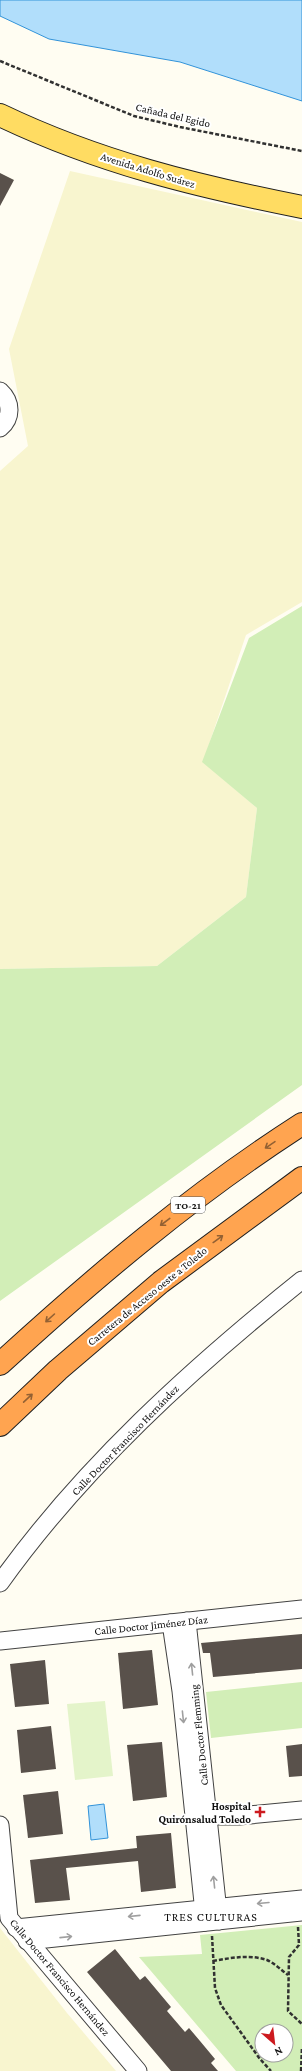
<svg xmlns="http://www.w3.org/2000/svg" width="302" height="2071" font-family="'Crimson Pro',serif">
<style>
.farmland{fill:#f8f5cf}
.green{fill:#d2eeb7;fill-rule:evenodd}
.pitch{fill:#e4f4ca}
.water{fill:#b1defb;stroke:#3293d9}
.building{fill:#59514b}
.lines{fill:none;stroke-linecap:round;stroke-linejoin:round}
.minor-casing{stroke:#424242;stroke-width:19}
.major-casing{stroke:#202020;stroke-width:24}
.highway-casing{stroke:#202020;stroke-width:24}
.path{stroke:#313131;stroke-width:2.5;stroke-dasharray:4 2;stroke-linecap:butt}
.minor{stroke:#fff;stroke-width:17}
.major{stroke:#ffdc62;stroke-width:22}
.highway{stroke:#ffa450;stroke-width:22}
.oneway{stroke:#936133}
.oneway2{stroke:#9f9f9f}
.poi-dot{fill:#cd1a1f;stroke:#fff;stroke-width:1.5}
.labels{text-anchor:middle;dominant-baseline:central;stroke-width:4;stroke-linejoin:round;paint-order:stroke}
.shield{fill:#fff;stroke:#575757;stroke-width:1}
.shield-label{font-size:10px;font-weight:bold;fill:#0f0f0f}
.street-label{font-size:11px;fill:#0f0f0f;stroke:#fff}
.poi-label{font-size:11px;font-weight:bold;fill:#0f0f0f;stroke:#fff;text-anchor:end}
.neighbourhood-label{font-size:12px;letter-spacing:1px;fill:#0f0f0f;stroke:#fff}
</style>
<rect width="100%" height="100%" fill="#fffdf2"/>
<g class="farmland">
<path d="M70,171l232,51v380l-56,33 -43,127 54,46 -11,89 -89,69 -157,3v-498l28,-25 -19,-97z"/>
<path d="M0,1928l67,85 49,58h-116z"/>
</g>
<g class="green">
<path d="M302,606v479l-302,216v-332l157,-3 89,-69 11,-89 -55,-46 47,-124z"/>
<path d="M302,1682v46l-91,10 -5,-46z"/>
<path d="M302,1925v146h-66l-97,-114 63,-3 -2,-19zM262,2031h24v24h-24z"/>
</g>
<path class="pitch" d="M105,1701l8,75 -38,4 -8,-76z"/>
<g class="water">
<path d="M0,0h302v101l-122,-39 -131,-23 -49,-23z"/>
<path d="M104,1804l4,34 -17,2 -3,-34z"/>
</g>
<g class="building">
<path d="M0,173l14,7 -14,26z"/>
<path d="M302,1634v35l-89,8 -3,-24h-7l-2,-10z"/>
<path d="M152,1650l6,55 -35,4 -5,-56z"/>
<path d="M45,1660l4,44 -34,3 -5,-43z"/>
<path d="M51,1726l5,43 -35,4 -4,-43z"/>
<path d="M162,1742l5,55 -34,4 -6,-56z"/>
<path d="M302,1744v32l-13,1 -3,-31z"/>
<path d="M58,1791l5,43 -35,4 -5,-43z"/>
<path d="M171,1833l5,55 -35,4 -3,-31 -72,7 4,32 -35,3 -5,-43 107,-12 -1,-12z"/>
<path d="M115,1949l25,31 5,-4 26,31 -4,4 18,21 4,-4 11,13 15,18 -4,4 7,8h-47l-84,-99z"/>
</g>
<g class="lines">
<defs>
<g id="minor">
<path d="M0,391c12,11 12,27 0,37"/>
<path d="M0,1583c82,-115 192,-215 302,-303"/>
<path d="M187,1621l32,300"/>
<path d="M171,1623l10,68 24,231"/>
<path d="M0,1641l302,-32"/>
<path d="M197,1816h42l63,-6"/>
<path d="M0,1825l9,93 129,153"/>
<path d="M16,1928l286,-29"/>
<path d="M27,1941l275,-29"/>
</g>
<path id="major" d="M0,115c98,47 196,71 302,92"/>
<g id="highway">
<path d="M0,1364c95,-87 193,-170 302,-240"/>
<path d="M0,1425l58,-55 103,-88 141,-104"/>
</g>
</defs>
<use href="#minor" class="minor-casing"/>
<use href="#major" class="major-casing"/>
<use href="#highway" class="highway-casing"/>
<g class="path">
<path d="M0,61l134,55 46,11 122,24"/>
<path d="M298,1927l1,18 -10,12 -1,54 14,13"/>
<path d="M212,1936l3,52 6,17 39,54 11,12"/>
<path d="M213,1961c18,-3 36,-7 54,-1 7,3 14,10 21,15"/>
<path d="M301,2071l1,-24"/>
</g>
<use href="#minor" class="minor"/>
<use href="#major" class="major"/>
<use href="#highway" class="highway"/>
</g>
<defs><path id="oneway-shaft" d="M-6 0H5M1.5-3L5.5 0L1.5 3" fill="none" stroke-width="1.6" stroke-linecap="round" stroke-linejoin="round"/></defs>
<g class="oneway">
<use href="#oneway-shaft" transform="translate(270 1145) rotate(146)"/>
<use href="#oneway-shaft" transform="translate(165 1222) rotate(143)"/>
<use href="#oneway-shaft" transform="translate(218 1239) rotate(-36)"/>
<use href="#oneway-shaft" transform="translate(50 1318) rotate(138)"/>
<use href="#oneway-shaft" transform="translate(28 1398) rotate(-43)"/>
</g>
<g class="oneway2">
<use href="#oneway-shaft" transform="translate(192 1669) rotate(-96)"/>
<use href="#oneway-shaft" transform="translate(183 1717) rotate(84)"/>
<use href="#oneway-shaft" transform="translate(214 1882) rotate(-96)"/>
<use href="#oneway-shaft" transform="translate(263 1903) rotate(175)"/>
<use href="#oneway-shaft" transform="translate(134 1916) rotate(174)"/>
<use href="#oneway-shaft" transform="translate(66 1937) rotate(-6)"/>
</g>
<path class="poi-dot" d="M258 1806h4v4h4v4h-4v4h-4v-4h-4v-4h4z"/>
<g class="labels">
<rect class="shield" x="171" y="1197" width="34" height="16" rx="3"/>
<g class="shield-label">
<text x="188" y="1205">TO-21</text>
</g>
<g class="street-label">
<text transform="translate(173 115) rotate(13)">Cañada del Egido</text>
<text transform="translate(148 170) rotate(17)">Avenida Adolfo Suárez</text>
<text transform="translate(147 1296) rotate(-39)">Carretera de Acceso oeste a Toledo</text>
<text transform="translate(125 1440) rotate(-46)">Calle Doctor Francisco Hernández</text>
<text transform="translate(151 1625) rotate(-6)">Calle Doctor Jiménez Díaz</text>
<text transform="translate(199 1735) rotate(-96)">Calle Doctor Flemming</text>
<text transform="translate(60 1977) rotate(50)">Calle Doctor Francisco Hernández</text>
</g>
<g class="poi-label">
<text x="251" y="1806">Hospital<tspan x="251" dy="13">Quirónsalud Toledo</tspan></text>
</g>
<g class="neighbourhood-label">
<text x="211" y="1917">TRES CULTURAS</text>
</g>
</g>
<g transform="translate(274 2043) rotate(152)"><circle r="19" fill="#ffffff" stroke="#9f9f9f"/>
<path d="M0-3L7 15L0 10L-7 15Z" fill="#cd1a1f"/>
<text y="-6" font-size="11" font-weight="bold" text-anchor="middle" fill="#0f0f0f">N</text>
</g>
</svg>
